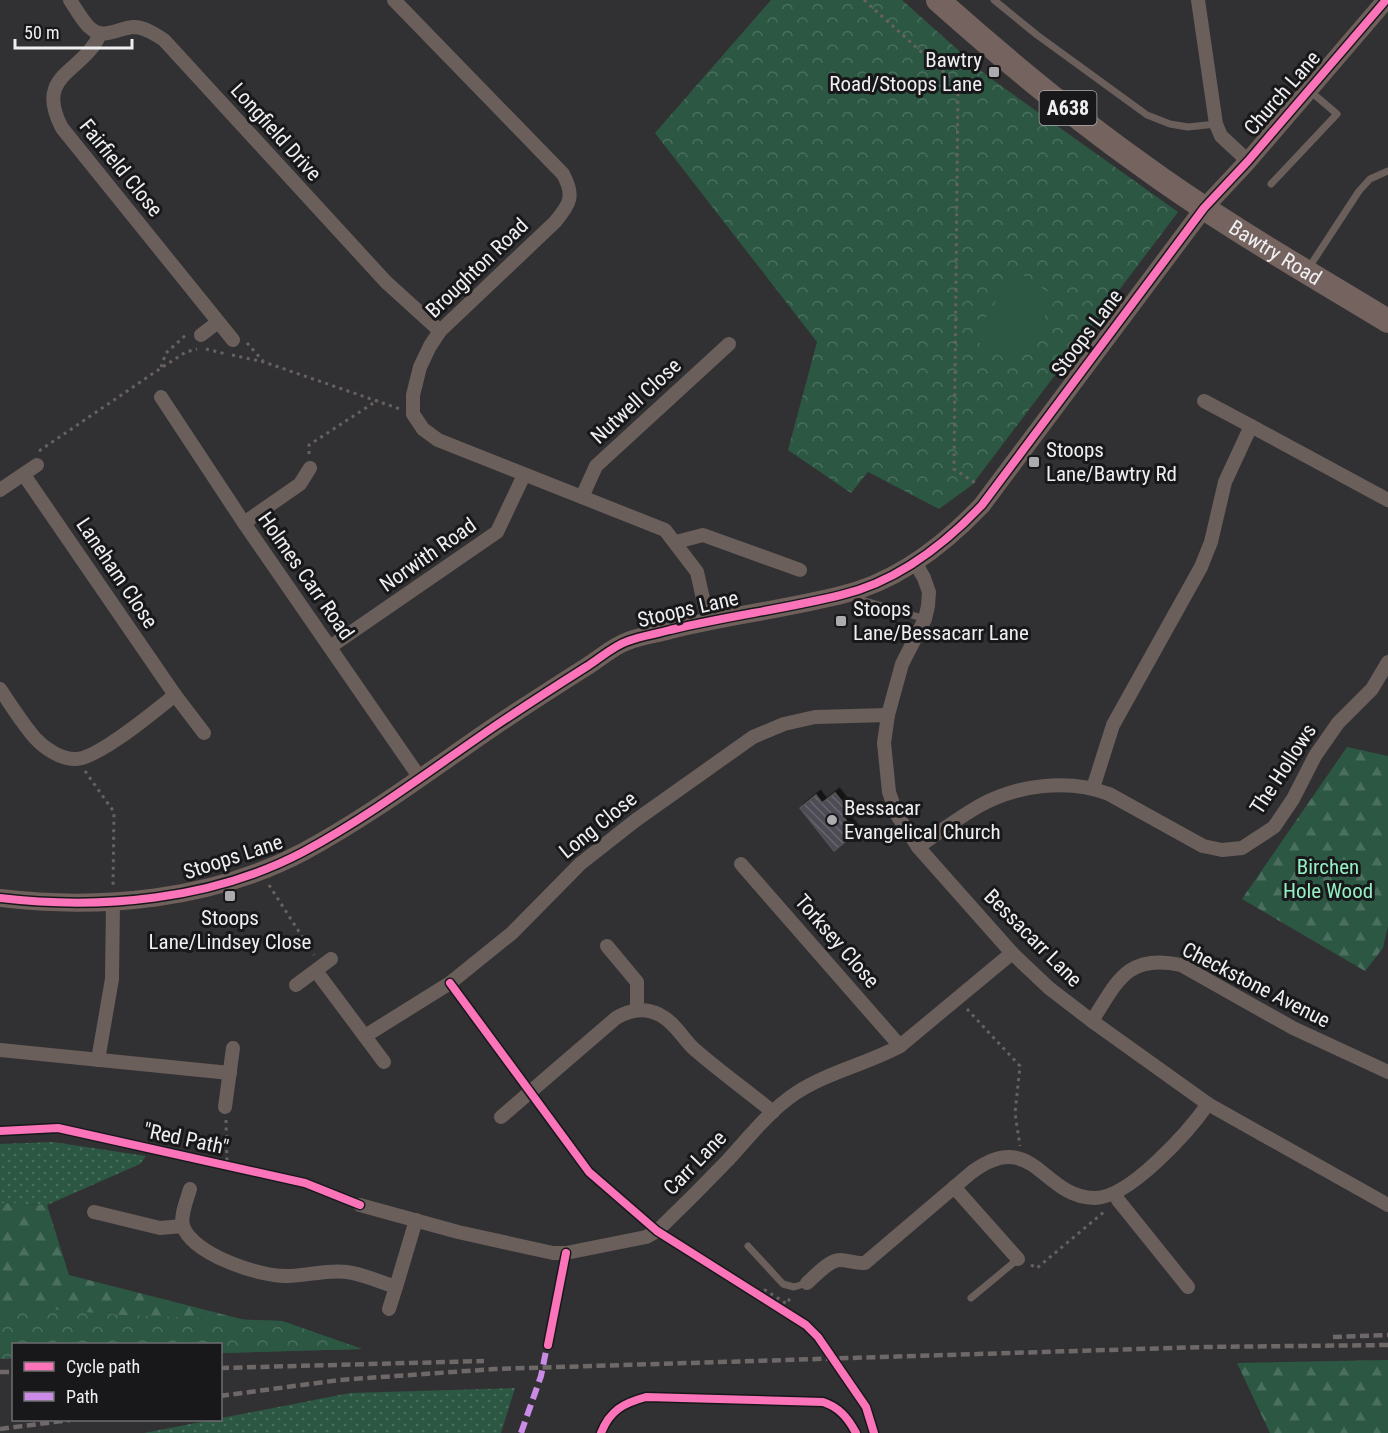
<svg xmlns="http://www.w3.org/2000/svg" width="1388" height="1433" font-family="'Roboto Condensed',sans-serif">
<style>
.grass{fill:url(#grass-dots)}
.forest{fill:url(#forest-firs)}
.park{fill:url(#park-crowns)}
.pitch{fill:#2c5743}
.building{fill:url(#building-back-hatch);stroke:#545455;stroke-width:1.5;filter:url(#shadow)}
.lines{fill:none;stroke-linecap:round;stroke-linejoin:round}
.path{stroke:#696160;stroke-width:3;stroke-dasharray:3 4.5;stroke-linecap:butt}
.lane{stroke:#6b5f5c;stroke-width:7}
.street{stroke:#6b5f5c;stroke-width:14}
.secondary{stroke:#70605b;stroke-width:18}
.highway{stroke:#74635e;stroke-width:24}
.rail{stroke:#6e6869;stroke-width:4.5;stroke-dasharray:9 4.5;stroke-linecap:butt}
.quiet{stroke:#ca8be6;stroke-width:6;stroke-dasharray:12 6;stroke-linecap:butt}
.cycleway-casing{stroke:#18181a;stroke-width:11}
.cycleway{stroke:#fb73b8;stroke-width:8}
.poi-dot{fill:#acacaf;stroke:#18181a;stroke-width:2}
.labels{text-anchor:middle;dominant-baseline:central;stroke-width:6;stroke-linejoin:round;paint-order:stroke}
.shield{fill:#18181a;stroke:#aeaeb1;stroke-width:1.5}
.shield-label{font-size:20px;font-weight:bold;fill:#efeff2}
.poi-label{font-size:21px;fill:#efeff2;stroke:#18181a;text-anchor:start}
.street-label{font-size:21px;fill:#efeff2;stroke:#18181a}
.park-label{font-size:21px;fill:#94f0c3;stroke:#18181a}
</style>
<defs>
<pattern id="grass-dots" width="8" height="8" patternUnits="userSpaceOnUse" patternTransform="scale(1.5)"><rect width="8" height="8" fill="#2c5743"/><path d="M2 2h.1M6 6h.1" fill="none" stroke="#4b6f5f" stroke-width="1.8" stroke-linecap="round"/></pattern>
<pattern id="forest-firs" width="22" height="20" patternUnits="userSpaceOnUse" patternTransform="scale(1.5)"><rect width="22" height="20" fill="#2c5743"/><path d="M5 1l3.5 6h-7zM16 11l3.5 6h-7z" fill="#4b6f5f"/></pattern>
<pattern id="park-crowns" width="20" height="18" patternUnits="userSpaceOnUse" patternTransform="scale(1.5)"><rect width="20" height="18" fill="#2c5743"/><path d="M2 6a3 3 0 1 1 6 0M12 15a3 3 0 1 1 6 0" fill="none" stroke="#4b6f5f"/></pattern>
<pattern id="building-back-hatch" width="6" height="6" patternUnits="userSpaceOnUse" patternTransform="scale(1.5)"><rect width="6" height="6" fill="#4d4b54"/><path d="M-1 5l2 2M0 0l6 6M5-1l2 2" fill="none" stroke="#67656d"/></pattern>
<filter id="shadow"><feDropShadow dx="4.5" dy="-4.5" stdDeviation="0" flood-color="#0009"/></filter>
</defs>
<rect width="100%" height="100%" fill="#313133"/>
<g class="grass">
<path d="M53,1142l93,14 -6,8 -93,41 -47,-2v-59z"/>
<path d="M515,1388l-14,45h-357l206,-40z"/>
</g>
<g class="forest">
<path d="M1347,747l41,9v170l-5,22 -18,23 -123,-72z"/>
<path d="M0,1203l47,2 22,70 176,45 37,1 80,28 -141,4 -1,-9h-206l-1,14 -13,1z"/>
<path d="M1388,1360v73h-118l-33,-70z"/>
</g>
<g class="park">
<path d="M771,0h131l84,75 192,137 -206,273 -33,24 -71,-37 -17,21 -63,-43 29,-108 -162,-209z"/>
<path d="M0,1305l122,10 160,6 80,28 -141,4 -1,-9h-206l-1,14 -13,1z"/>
</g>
<path class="pitch" d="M1016,271l41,27 -44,66 -41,-26z"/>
<path class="building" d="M835,793l16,20 -7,5 12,15 -22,18 -34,-43 16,-13 6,8z"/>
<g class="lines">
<g class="path">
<path d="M864,0l94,85 -4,384 23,15"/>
<path d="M247,343l16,18"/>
<path d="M206,349l20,5"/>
<path d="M232,355l32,7 136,47"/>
<path d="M161,367l5,-14 22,-20"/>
<path d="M39,451l122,-83 25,-16 11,-3"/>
<path d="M309,454v-9l69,-45"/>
<path d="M85,771l29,41 -1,75"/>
<path d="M269,885l45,70"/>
<path d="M967,1009l53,57 -5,47 5,33"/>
<path d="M226,1120l1,46"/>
<path d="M1031,1265l6,3 68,-57"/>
<path d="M759,1296l6,-6 22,14 4,-8"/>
</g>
<g class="lane">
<path d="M994,0l43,35 110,80 23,9 18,3 28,-3"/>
<path d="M1271,184l66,-70 -27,-23"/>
<path d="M1308,269l51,-78 11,-12 18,-8"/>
<path d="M852,597l73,22"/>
<path d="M748,1246l35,38 11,3 13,-4"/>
<path d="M971,1298l47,-39"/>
</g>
<g class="street">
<path d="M70,0c6,9 12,20 19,27 15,14 28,1 45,0 10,0 21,7 30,13l222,242 54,49"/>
<path d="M394,0l169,174c12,22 7,30 -8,48l-115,109 -10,15 -10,21 -7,28v19l10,15 15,11 227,90 32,42 11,49"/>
<path d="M1198,0l18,124 5,12 27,25"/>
<path d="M100,34c-16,39 -67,39 -38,94l171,212"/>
<path d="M201,335l17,-13"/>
<path d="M161,397l83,126 176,255"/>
<path d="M1204,401l47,25"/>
<path d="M24,475l151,220 29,38"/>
<path d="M0,490l37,-25"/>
<path d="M582,497l14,-31 133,-122"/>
<path d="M244,523l56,-39 10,-16"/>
<path d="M676,542l27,-7 97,35"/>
<path d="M915,562l9,16 5,14 -1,14 -3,13 -23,45 -14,51 -4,28 5,49 8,23 21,32 94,106 37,35 43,33 116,83 180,101"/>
<path d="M330,647l167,-115 27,-57"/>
<path d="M0,689c11,16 22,34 35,49 9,10 25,21 40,21 22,1 81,-49 100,-64"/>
<path d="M1093,788l20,-63 88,-158 10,-25 14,-60 26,-56 137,74"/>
<path d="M918,847c20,-14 40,-29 61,-41 38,-21 89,-28 130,-12l94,52 19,4 20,-2 32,-21 19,-28 22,-43 23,-33 34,-34 16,-27"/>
<path d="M741,864l159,182"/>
<path d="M607,946l30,36v28"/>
<path d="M316,971l68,91"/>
<path d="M296,985l35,-26"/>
<path d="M1092,1021c25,-39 35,-68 89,-56l112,63 95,44"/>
<path d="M365,1036l85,-53 62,-50 68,-69 56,-44 117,-83 31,-13 31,-7 73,-2"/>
<path d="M0,1050l230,23"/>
<path d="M98,1060l14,-81 1,-77"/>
<path d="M225,1107l8,-59"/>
<path d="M501,1117l115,-99c13,-8 29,-11 44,-3 14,7 22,22 33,33 25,22 53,42 80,64"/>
<path d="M954,1187l64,72"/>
<path d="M190,1189c-3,11 -10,26 -7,37 9,28 77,51 104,50 20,0 41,-7 60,-4 16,2 33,10 49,15l20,-67"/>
<path d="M1116,1193l2,7 70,87"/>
<path d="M360,1205l98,27 95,21h13l80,-16 11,-6c24,-23 48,-47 71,-71 21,-23 42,-50 68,-67 32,-21 71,-29 104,-47l112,-93"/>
<path d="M94,1212l66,16 23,-2"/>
<path d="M807,1283c8,-7 22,-23 33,-23 8,0 16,4 25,3l107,-91c61,-45 70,25 122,26 35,1 95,-67 114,-94"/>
<path d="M389,1309l7,-22"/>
</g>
<path class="secondary" d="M0,898c101,12 212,2 303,-46 67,-36 129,-83 192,-126 30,-20 61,-40 91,-59 13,-8 27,-21 42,-26 13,-5 28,-7 42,-11 57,-14 115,-21 171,-35 55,-13 103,-50 141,-90l222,-297 44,-47 138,-161"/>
<path class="highway" id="s1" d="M938,0c64,57 131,113 201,163 79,58 165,107 249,158"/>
<g class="rail">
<path d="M1333,1337l55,-2"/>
<path d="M220,1368l264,-7"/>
<path d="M0,1372h14"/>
<path d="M220,1396l119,-16 156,-11 709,-22 184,-2"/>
<path d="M0,1429l70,-9"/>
</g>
<path class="quiet" d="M521,1433l20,-57 7,-35"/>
<defs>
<g id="cycleway">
<path d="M0,898c101,12 212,2 303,-46 67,-36 129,-83 192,-126 30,-20 61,-40 91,-59 13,-8 27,-21 42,-26 13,-5 28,-7 42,-11 57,-14 115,-21 171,-35 55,-13 103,-50 141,-90l222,-297 44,-47 138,-161"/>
<path d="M450,983l139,189 68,59 149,94 12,12 48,70 8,26"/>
<path d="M0,1131l58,-3 247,55 55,22"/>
<path d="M548,1345l18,-92"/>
<path d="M601,1433c9,-23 23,-30 45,-36l177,5c16,5 25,16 33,31"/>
</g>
</defs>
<use href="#cycleway" class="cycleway-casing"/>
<use href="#cycleway" class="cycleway"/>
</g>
<g class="poi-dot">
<rect x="988" y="66" width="12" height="12" rx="3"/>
<rect x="1028" y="456" width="12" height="12" rx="3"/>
<rect x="835" y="615" width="12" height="12" rx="3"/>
<circle cx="832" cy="820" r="6"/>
<rect x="224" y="890" width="12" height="12" rx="3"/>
</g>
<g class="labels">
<rect class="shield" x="1039.5" y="91" width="57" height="34" rx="4.5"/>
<g class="shield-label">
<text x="1068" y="108">A638</text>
</g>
<g class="poi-label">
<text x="982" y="60" text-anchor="end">Bawtry<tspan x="982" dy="24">Road/Stoops Lane</tspan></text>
<text x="1046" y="450">Stoops<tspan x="1046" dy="24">Lane/Bawtry Rd</tspan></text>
<text x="853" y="609">Stoops<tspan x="853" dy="24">Lane/Bessacarr Lane</tspan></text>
<text x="844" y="808">Bessacar<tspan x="844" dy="24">Evangelical Church</tspan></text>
<text x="230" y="918" text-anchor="middle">Stoops<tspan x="230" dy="24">Lane/Lindsey Close</tspan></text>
</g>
<g class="street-label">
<text transform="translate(1282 93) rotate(-49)">Church Lane</text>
<text transform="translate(276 132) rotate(48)">Longfield Drive</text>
<text transform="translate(121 168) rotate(51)">Fairfield Close</text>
<text stroke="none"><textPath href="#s1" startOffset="422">Bawtry Road</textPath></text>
<text transform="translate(477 268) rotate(-44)">Broughton Road</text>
<text transform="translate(1087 333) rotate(-53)">Stoops Lane</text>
<text transform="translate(636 401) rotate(-43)">Nutwell Close</text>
<text transform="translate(428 555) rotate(-35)">Norwith Road</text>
<text transform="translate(117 573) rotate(56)">Laneham Close</text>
<text transform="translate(306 576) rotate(55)">Holmes Carr Road</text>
<text transform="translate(688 609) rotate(-13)">Stoops Lane</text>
<text transform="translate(1283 769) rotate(-57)">The Hollows</text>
<text transform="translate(598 825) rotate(-39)">Long Close</text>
<text transform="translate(233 857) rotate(-18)">Stoops Lane</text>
<text transform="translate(1033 938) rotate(45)">Bessacarr Lane</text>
<text transform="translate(837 941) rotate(49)">Torksey Close</text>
<text transform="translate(1256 985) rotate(27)">Checkstone Avenue</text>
<text transform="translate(186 1139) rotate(12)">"Red Path"</text>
<text transform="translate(695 1163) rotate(-46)">Carr Lane</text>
</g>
<g class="park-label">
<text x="1328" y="867">Birchen<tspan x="1328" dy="24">Hole Wood</tspan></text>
</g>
</g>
<rect x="12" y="1343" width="210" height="78" fill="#18181a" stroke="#6e6e70" stroke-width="1.5"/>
<rect x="24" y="1362" width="30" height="9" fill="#fb73b8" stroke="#6e6e70" stroke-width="1.5"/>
<text x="66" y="1373" font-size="18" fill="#efeff2">Cycle path</text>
<rect x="24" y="1392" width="30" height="9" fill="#ca8be6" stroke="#6e6e70" stroke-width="1.5"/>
<text x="66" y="1403" font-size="18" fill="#efeff2">Path</text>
<path d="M15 39v9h117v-9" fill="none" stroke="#efeff2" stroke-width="3"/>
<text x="24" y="39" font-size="18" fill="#efeff2" stroke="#18181a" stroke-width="4.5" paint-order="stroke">50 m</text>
</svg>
